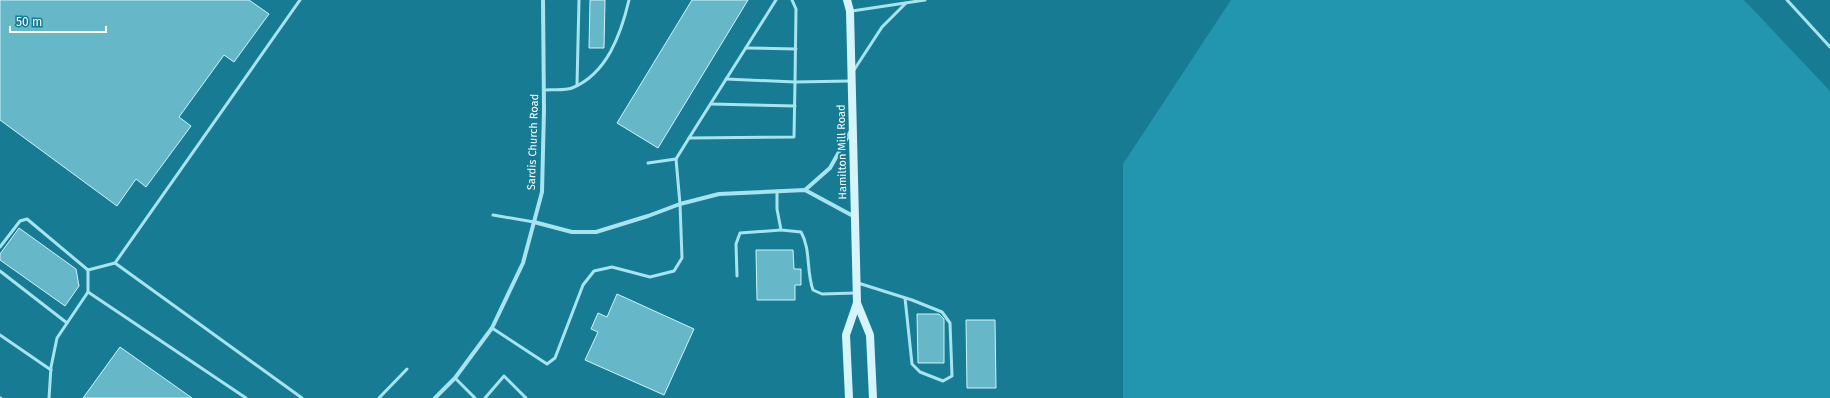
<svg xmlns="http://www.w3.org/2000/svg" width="1830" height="398" font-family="'Fira Sans',sans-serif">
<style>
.green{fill:#2296af}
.building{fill:#66b8c9;stroke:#cdf4fc}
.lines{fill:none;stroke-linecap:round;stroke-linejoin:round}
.service{stroke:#a7e4f0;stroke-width:3}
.minor{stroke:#a7e4f0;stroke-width:4}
.secondary{stroke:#d5f4fb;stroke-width:8}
.labels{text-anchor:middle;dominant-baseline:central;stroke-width:4;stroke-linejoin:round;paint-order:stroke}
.street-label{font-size:11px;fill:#fff;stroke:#177c93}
</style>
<rect width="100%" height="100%" fill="#177c93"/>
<path class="green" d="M1231,0h513l86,91v307h-707v-234z"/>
<g class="building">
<path d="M0,0h249l20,14 -35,48 -10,-7 -45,62 12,9 -45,61 -10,-8 -19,27 -117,-86z"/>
<path d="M590,0h15l-1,48h-15z"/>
<path d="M692,0h56l-90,148 -41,-25z"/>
<path d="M19,228l57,41 3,17 -14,20 -65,-46v-6z"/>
<path d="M756,250h37l1,19h7v16h-6v15h-38z"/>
<path d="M617,294l77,35 -30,66 -79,-35 13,-28 -7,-3 7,-16 9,4z"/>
<path d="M917,314h22l5,5v44h-26z"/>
<path d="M966,320h29l1,68h-29z"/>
<path d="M120,347l72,51h-109z"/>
</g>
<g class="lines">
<g class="service">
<path d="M300,0l-185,263 187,135"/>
<path d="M1787,0l43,47"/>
<path d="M852,11l73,-11"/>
<path d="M746,48l50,1"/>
<path d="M854,70l28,-43 24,-24"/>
<path d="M726,79l69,3 1,-73 -4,-9"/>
<path d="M577,85l2,-85"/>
<path d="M544,90c8,-1 20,1 28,-2 35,-14 49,-54 57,-88"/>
<path d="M711,104l84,2"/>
<path d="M689,138l87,-138"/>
<path d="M648,163l28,-4"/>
<path d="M777,191v18l4,21 20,2c10,17 5,39 12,58l9,4 33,-1"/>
<path d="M493,215l41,7"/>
<path d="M0,247l20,-26 7,-2 61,51v22l-31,46 -6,29 -2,31"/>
<path d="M88,270l27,-7"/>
<path d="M0,271l67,52"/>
<path d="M737,276l-1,-32 4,-11 41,-3"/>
<path d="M858,283l54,17 30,12 8,11 2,53 -9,5 -23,-9 -8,-8 -7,-66"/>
<path d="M88,292l158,106"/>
<path d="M492,328l55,36 8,-6 28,-73 11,-14 18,-4 38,10 24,-6 8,-13 -2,-54 -4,-45 13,-21 105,-1 1,-55 55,-1"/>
<path d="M0,335l51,35"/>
<path d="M455,378l20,20"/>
<path d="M0,398h1"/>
<path d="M379,398l28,-29"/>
<path d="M485,398l19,-22 22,22"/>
</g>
<g class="minor">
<path d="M805,190l25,-22 22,-39"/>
<path d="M534,222l38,10h24l52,-16 32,-12 39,-10 86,-4 50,27"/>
<path d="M435,398l20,-20 37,-50 31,-65 19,-71 2,-82 -1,-110"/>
</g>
<g class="secondary">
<path d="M847,0l3,11 7,292 -11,32 3,63"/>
<path d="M857,303l13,32 3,63"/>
</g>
</g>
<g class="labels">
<g class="street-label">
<text transform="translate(533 142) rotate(-88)">Sardis Church Road</text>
<text transform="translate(842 152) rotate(-91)">Hamilton Mill Road</text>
</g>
</g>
<path d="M10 26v6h96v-6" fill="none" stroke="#ffffff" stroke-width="2"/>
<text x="16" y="26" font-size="12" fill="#ffffff" stroke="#177c93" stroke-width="3" paint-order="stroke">50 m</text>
</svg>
